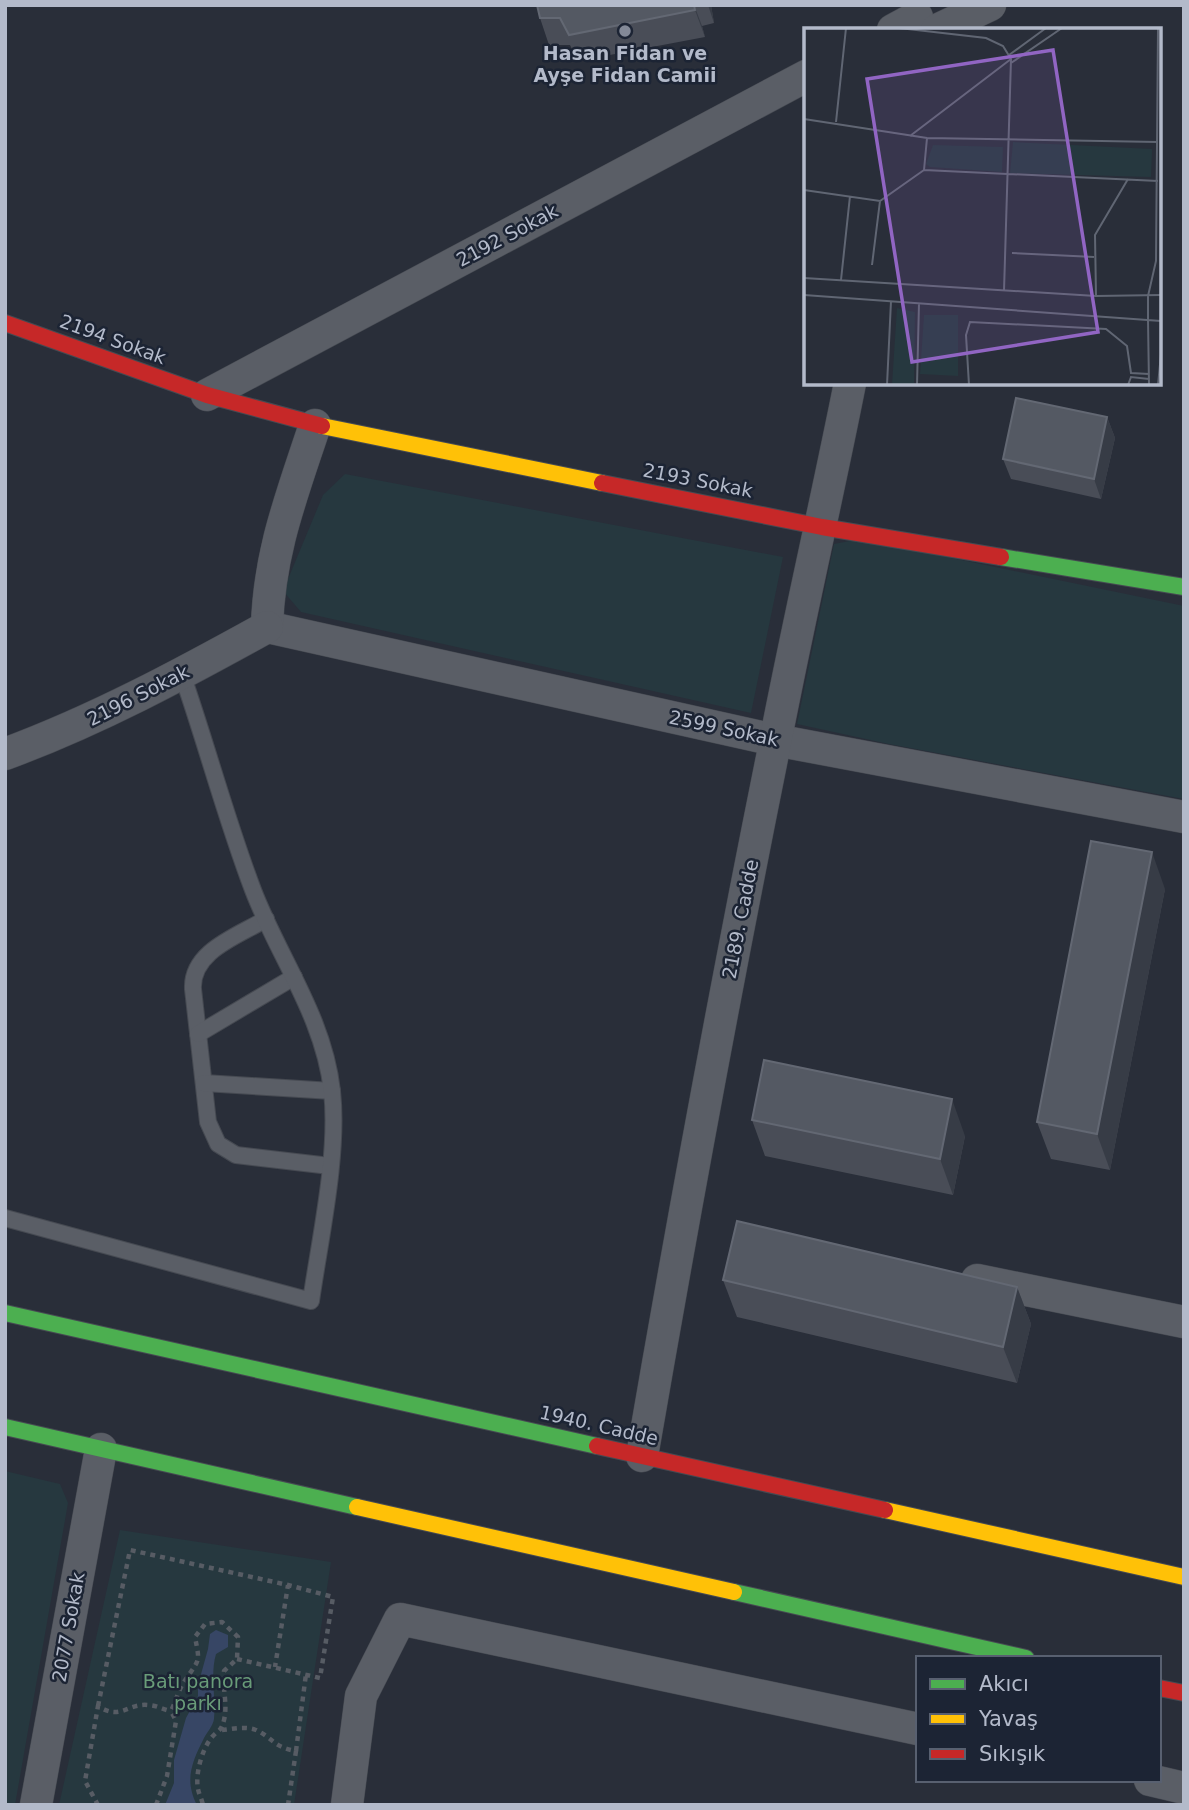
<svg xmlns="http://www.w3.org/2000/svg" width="1189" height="1810" font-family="'DejaVu Sans',sans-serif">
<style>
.green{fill:#26383f}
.water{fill:#374665}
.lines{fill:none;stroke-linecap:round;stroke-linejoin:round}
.lane-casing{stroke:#464a52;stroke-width:18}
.street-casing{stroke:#464a52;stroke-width:33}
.fast-casing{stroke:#464a52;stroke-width:18}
.slow-casing{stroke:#464a52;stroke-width:18}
.jam-casing{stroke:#464a52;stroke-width:18}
.path{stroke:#575c64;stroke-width:4.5;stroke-dasharray:5 5;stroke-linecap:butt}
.lane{stroke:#5a5e66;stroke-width:16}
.street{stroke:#5a5e66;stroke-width:32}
.fast{stroke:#4caf50;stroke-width:16}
.slow{stroke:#ffc107;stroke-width:16}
.jam{stroke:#c62828;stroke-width:16}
.wall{fill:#494d57}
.shaded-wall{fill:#373c46}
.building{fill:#545963;stroke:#636873;stroke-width:2}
.poi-dot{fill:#838997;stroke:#1c2434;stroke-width:2.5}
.labels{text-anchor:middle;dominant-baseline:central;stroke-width:5;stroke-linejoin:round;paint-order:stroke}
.poi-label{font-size:19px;font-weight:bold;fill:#b3baca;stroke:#1c2434}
.street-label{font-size:19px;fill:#b3baca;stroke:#1c2434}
.park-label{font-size:19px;fill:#699c79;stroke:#1c2434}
.inset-road{fill:none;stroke:#606673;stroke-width:2}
.view{fill:#9165c3;fill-opacity:0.15;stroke:#9165c3;stroke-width:3.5}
.inset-edge{fill:none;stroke:#b3baca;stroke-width:3.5}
</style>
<rect width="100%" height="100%" fill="#292e39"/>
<g class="green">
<path d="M345,474l438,83 -32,156 -450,-101 -18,-21 40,-96z"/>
<path d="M860,539l324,67v193l-295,-55 -92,-20 37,-180z"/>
<path d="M5,1471l55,13 8,19 -53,302h-10z"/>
<path d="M120,1530l211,32 -37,243h-235z"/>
</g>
<path class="water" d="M216,1630l12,5v12l-12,7c-6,21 0,43 -2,65 -1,7 -7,13 -10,19 -12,24 -20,42 -7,67h-32l9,-22v-23l12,-42 12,-22v-11l10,-36 2,-15z"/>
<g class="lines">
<defs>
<g id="lane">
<path d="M266,919c-28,17 -75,32 -73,70l15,133 10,22 18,11 94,11"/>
<path d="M198,1034l96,-57"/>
<path d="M204,1083l128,8"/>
<path d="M5,1218l306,83c9,-63 28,-147 21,-210 -8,-74 -53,-133 -79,-201 -27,-71 -46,-144 -71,-216"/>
</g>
<g id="street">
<path d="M893,30l24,-13"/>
<path d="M937,30l53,-25"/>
<path d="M207,395l599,-319"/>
<path d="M267,627l508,113 409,77"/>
<path d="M267,627c2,-75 25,-132 48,-202"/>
<path d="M5,754c92,-34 177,-80 262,-127"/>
<path d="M977,1280l207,42"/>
<path d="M642,1456c41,-238 85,-476 133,-713 23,-120 51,-239 75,-360"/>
<path d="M1150,1780l34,8"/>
<path d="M36,1805l65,-356"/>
<path d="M347,1805l14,-109 39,-77 518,110"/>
</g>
<g id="fast">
<path d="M1001,557l183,30"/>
<path d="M5,1313l592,133"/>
<path d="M5,1427l352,80"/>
<path d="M734,1592l292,66"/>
</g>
<g id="slow">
<path d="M322,426l280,57"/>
<path d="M357,1507l377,85"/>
<path d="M885,1510l299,67"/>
</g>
<g id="jam">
<path d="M5,323l202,72 115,31"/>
<path d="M602,483l220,44 179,30"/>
<path d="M597,1446l288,64"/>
<path d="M1159,1688l25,5"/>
</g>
</defs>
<use href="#lane" class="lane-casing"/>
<use href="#street" class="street-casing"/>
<use href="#fast" class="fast-casing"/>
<use href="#slow" class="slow-casing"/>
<use href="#jam" class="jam-casing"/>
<g class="path">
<path d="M237,1659l83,19 13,-81 -45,-12"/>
<path d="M98,1706l32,-156 158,35 -13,82"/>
<path d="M222,1730c10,-1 24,-4 34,0 17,8 17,17 40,21l-8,54"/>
<path d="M296,1751l10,-77"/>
<path d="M98,1805l-13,-24 13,-75c23,15 29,-3 50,-1 8,0 16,5 23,6"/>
<path d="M156,1805l11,-29 9,-55 -5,-10c5,-10 8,-23 15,-32 14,-21 14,-16 9,-42l10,-13 17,-2 16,15 -1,22 -13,12c-2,17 4,33 0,49 -3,12 -5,9 -12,17 -10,12 -17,37 -14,52 1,5 4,11 5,16"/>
</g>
<use href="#lane" class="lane"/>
<use href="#street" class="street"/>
<use href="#fast" class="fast"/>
<use href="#slow" class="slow"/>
<use href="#jam" class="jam"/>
</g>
<g class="wall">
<path d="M537,5h174l3,18 -12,3 3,11 -127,24 -8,-16h-21l-9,-27z"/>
<path d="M1107,417l8,21 -14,61 -90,-20 -8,-20z"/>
<path d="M1165,889l-55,281 -59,-11 -14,-37z"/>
<path d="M752,1120l213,16 -12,59 -188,-39z"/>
<path d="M723,1280l294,7 14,37 -14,59 -280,-66z"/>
</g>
<g class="shaded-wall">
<path d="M694,5l8,21 3,11 -10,-27z"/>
<path d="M708,5h3l3,18z"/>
<path d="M1107,417l8,21 -14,61 -7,-20z"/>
<path d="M1152,852l13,37 -55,281 -13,-36z"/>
<path d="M952,1099l13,37 -12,59 -13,-36z"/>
<path d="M1017,1287l14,37 -14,59 -14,-36z"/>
</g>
<g class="building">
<path d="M537,5h157l1,5 -126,25 -9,-17h-20z"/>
<path d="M1016,398l91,19 -13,62 -91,-20z"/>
<path d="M1091,841l61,11 -55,282 -60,-12z"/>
<path d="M764,1060l188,39 -12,60 -188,-39z"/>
<path d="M737,1221l280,66 -14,60 -280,-67z"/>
</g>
<circle class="poi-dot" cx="625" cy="31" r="7"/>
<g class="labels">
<g class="poi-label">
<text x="625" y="53">Hasan Fidan ve<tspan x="625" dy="22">Ayşe Fidan Camii</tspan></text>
</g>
<g class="street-label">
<text transform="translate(507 235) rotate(-28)">2192 Sokak</text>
<text transform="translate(113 339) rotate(20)">2194 Sokak</text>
<text transform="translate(698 480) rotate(11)">2193 Sokak</text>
<text transform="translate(138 695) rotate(-27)">2196 Sokak</text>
<text transform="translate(724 728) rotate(12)">2599 Sokak</text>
<text transform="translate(740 919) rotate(-79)">2189. Cadde</text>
<text transform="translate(599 1425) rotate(13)">1940. Cadde</text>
<text transform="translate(68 1627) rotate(-80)">2077 Sokak</text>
</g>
<g class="park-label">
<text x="198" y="1681">Batı panora<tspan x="198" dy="22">parkı</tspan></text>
</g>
</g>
<g transform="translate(804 28)">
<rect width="357" height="357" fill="#292e39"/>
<path d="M209,114l139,7 -1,28 -141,-4zM129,117l70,2 -1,25 -72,-5 -4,-3zM93,280l18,4 -1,73h-22zM120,287h34v61l-38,-2z" fill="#26383f"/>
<path class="inset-road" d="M95,0l87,10 17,8 8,13 -7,232M205,27l37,-27M207,35l51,-35M0,91l123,19 231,4M32,94l10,-94M106,108l101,-77M120,142l234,11M120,142l3,-32M0,162l76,11 44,-31M208,225l82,4M68,237l8,-64M0,250l292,18 65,-1M37,252l9,-84M0,267l357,26M292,268l-1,-61 33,-56M344,292l1,65M344,292v-24l8,-35 2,-233M83,357l4,-84M113,357l2,-82M165,357l-3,-50 4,-13 136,7 21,17 4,27 18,1M324,357l3,-8 18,2M354,357l3,-31"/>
<path class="view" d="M249,22l45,282 -186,30 -45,-283z"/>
<rect width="357" height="357" class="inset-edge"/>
</g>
<rect width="1189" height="1810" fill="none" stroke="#b3baca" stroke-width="14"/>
<rect x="916" y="1656" width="245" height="126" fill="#1c2434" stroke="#586070" stroke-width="2"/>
<rect x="930" y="1679" width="35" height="10" fill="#4caf50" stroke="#586070" stroke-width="2"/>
<text x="979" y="1691" font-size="21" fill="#b3baca">Akıcı</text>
<rect x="930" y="1714" width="35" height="10" fill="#ffc107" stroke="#586070" stroke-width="2"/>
<text x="979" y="1726" font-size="21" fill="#b3baca">Yavaş</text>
<rect x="930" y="1749" width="35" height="10" fill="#c62828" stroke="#586070" stroke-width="2"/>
<text x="979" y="1761" font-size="21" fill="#b3baca">Sıkışık</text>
</svg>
